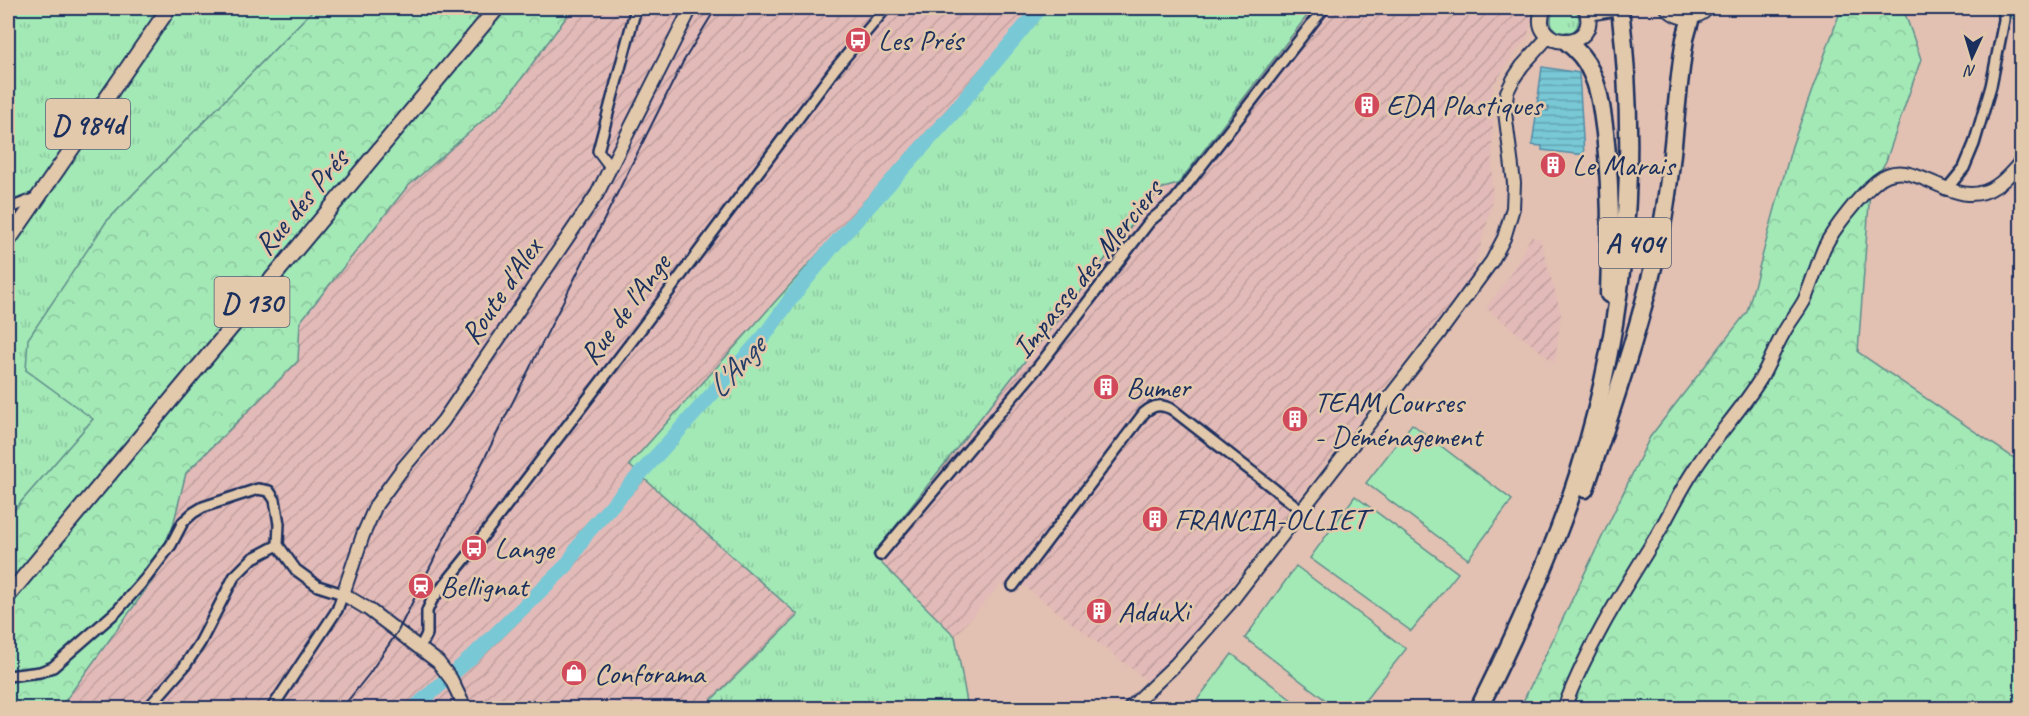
<svg xmlns="http://www.w3.org/2000/svg" width="2029" height="716" font-family="Caveat,sans-serif">
<style>
.industrial{fill:url(#industrial-furrows)}
.grass{fill:url(#grass-tufts);stroke:#5f8c8a;stroke-width:1.5}
.forest{fill:url(#forest-crowns);stroke:#5f8c8a;stroke-width:1.5}
.green{fill:#a3e9b6;stroke:#5f8c8a;stroke-width:1.5}
.water{fill:url(#water-rules);stroke:#538ba6;stroke-width:1.5}
.lines{fill:none;stroke-linecap:round;stroke-linejoin:round}
.river{stroke:#79c8d6;stroke-width:15}
.street-casing{stroke:#1b2f5e;stroke-width:14}
.secondary-casing{stroke:#1b2f5e;stroke-width:16}
.primary-casing{stroke:#1b2f5e;stroke-width:18}
.highway-casing{stroke:#1b2f5e;stroke-width:21}
.street{stroke:#e3c9ab;stroke-width:9}
.secondary{stroke:#e3c9ab;stroke-width:12}
.primary{stroke:#e3c9ab;stroke-width:14}
.highway{stroke:#e3c9ab;stroke-width:16}
.rail{stroke:#1b2f5e;stroke-width:2}
.labels{text-anchor:middle;dominant-baseline:central;stroke-width:5;stroke-linejoin:round;paint-order:stroke}
.shield{fill:#e3c9ab;stroke:#575d75;stroke-width:1.5}
.shield-label{font-size:28px;font-weight:bold;fill:#1b2f5e}
.poi-label{font-size:30px;fill:#1b2f5e;stroke:#e3c9ab;text-anchor:start}
.street-label{font-size:30px;fill:#1b2f5e;stroke:#e3c9ab}
.water-label{font-size:32px;font-style:italic;fill:#243e6a;stroke:#e3c9ab}
</style>
<defs>
<pattern id="industrial-furrows" width="10" height="10" patternUnits="userSpaceOnUse" patternTransform="scale(1.5)"><rect width="10" height="10" fill="#e2bab7"/><path d="M-1 1l2-2M0 10L10 0M9 11l2-2" fill="none" stroke="#c1a0a0"/></pattern>
<pattern id="grass-tufts" width="24" height="20" patternUnits="userSpaceOnUse" patternTransform="scale(1.5)"><rect width="24" height="20" fill="#a3e9b6"/><path d="M3 7l-1-3M5 7V3M7 7l1-3M15 17l-1-3M17 17v-4M19 17l1-3" fill="none" stroke="#8cc89f"/></pattern>
<pattern id="forest-crowns" width="20" height="18" patternUnits="userSpaceOnUse" patternTransform="scale(1.5)"><rect width="20" height="18" fill="#a3e9b6"/><path d="M2 6a3 3 0 1 1 6 0M12 15a3 3 0 1 1 6 0" fill="none" stroke="#8cc89f"/></pattern>
<pattern id="water-rules" width="6" height="5" patternUnits="userSpaceOnUse" patternTransform="scale(1.5)"><rect width="6" height="5" fill="#79c8d6"/><path d="M0 2.5h6" fill="none" stroke="#62a3b1"/></pattern>
</defs>
<rect width="100%" height="100%" fill="#e2c0b2"/>
<filter id="ink" filterUnits="userSpaceOnUse"><feTurbulence type="fractalNoise" baseFrequency=".0167" numOctaves="2"/><feDisplacementMap in="SourceGraphic" scale="12" xChannelSelector="R" yChannelSelector="G"/><feConvolveMatrix kernelMatrix="1 2 1 2 8 2 1 2 1" color-interpolation-filters="sRGB"/></filter>
<g filter="url(#ink)">
<g class="industrial">
<path d="M573,8h465l-409,457 169,151 -95,92h-643l103,-142 23,-93 112,-112 2,-39 107,-135 98,-86z"/>
<path d="M1313,8h222l-8,29 -34,48 -1,121 -20,70 -273,350 -50,56 -128,-98 -8,10 -12,-10 -46,52 -82,-81 287,-367 18,-5z"/>
<path d="M1531,237l9,2 21,74 -6,50 -69,-55 21,-28z"/>
</g>
<g class="grass">
<circle cx="1565" cy="20" r="14"/>
<path d="M8,8h307l-209,214 -80,148 68,49 -86,98z"/>
<path d="M1038,8h275l-135,176 -18,5 -287,366 82,81 13,72h-265l95,-93 -169,-150z"/>
</g>
<g class="forest">
<path d="M315,8h258l-68,93 -98,86 -107,135 -2,39 -112,112 -23,93 -103,142h-52v-191l85,-98 -67,-49 2,-31 78,-117z"/>
<path d="M1877,8h26l18,51 -35,102 -16,29 -12,162 163,111v245h-501l130,-271 97,-125 45,-166 47,-131z"/>
<path d="M1979,8h42v13z"/>
</g>
<g class="green">
<path d="M1412,424l100,76 -44,59 -102,-76z"/>
<path d="M1355,496l103,77 -47,58 -101,-73z"/>
<path d="M1296,566l110,83 -47,59h-23l-91,-70z"/>
<path d="M1232,654l70,54h-111z"/>
</g>
<path class="water" d="M1542,67l37,6 5,82 -42,-5v-4l-10,-1 5,-36 11,2 1,-4 -12,-2z"/>
<g class="lines">
<path class="river" d="M414,708l61,-54 92,-89 20,-32 178,-198 27,-38 41,-51 120,-133 87,-105"/>
<defs>
<g id="street">
<path d="M610,167l-12,-16 38,-143"/>
<path d="M1946,190l18,-22 10,-24 17,-58 13,-66v-12"/>
<path d="M8,209l30,-12"/>
<path d="M880,555l158,-188 112,-146 25,-21 149,-192"/>
<path d="M1013,586l131,-173c10,-9 18,-9 29,-3l128,100"/>
<path d="M420,648l7,-14v-23l5,-11 42,-52 167,-219 194,-260 51,-61"/>
<path d="M8,676l32,-4 13,-5 64,-56 29,-33 25,-33 12,-23 10,-9 10,-6 55,-18 11,2 6,9 4,24 -1,21 18,25 22,16 25,8 -6,16 -65,98"/>
<path d="M148,708l36,-41 16,-24 34,-66 19,-19 25,-13"/>
</g>
<g id="secondary">
<path d="M465,708l-14,-29 -13,-17 -70,-53 -25,-15 20,-59 13,-30 27,-37 40,-47 154,-227 94,-186"/>
<path d="M1130,708l46,-44 53,-60 211,-272 52,-71 12,-23 9,-30 1,-25 -9,-71 2,-20 7,-14 8,-12 27,-30"/>
<path d="M1564,708c23,-61 58,-116 92,-171 13,-22 24,-46 38,-67 20,-32 47,-59 67,-92 8,-14 14,-30 22,-44 6,-12 16,-23 22,-35 7,-17 12,-34 19,-51 9,-19 37,-54 53,-67 37,-31 75,35 119,5 10,-6 17,-16 26,-25"/>
</g>
<g id="primary">
<path d="M1544,8c-19,42 59,46 42,0"/>
<path d="M1668,8c11,12 27,12 39,0"/>
<path d="M1588,13l24,-4"/>
<path d="M8,241l161,-233"/>
<path d="M8,596l489,-588"/>
</g>
<g id="highway">
<path d="M1567,42c10,8 18,16 23,28 10,19 12,42 15,63 6,54 6,107 4,161"/>
<path d="M1585,489c29,-87 60,-174 77,-264 12,-61 13,-125 23,-186l6,-22"/>
<path d="M1479,708c33,-66 64,-133 89,-203 56,-159 72,-331 52,-497"/>
</g>
</defs>
<use href="#street" class="street-casing"/>
<use href="#secondary" class="secondary-casing"/>
<use href="#primary" class="primary-casing"/>
<use href="#highway" class="highway-casing"/>
<use href="#street" class="street"/>
<use href="#secondary" class="secondary"/>
<use href="#primary" class="primary"/>
<use href="#highway" class="highway"/>
<path class="rail" d="M342,708l27,-34 29,-43 285,-569 33,-54"/>
</g>
</g>
<defs>
<symbol id="bus-disc" viewBox="-11 -11 22 22"><circle r="9.5" fill="#d1495b" stroke="#e3c9ab"/><path d="M-5-6H5V4H4V6H2V4H-2V6H-4V4H-5ZM-3.5-4V0h7V-4ZM-3.5 1.2v1.5H-2V1.2ZM2 1.2v1.5H3.5V1.2Z" fill="#fff"/></symbol>
<symbol id="building-disc" viewBox="-11 -11 22 22"><circle r="9.5" fill="#d1495b" stroke="#e3c9ab"/><path d="M-4-6H4V6H1V3H-1V6H-4ZM-2.5-4.3h1.7v1.8h-1.7ZM.8-4.3h1.7v1.8H.8ZM-2.5-1h1.7V.8h-1.7ZM.8-1h1.7V.8H.8Z" fill="#fff"/></symbol>
<symbol id="station-disc" viewBox="-11 -11 22 22"><circle r="9.5" fill="#d1495b" stroke="#e3c9ab"/><path d="M-3-6H3Q5-6 5-4V2Q5 4 3 4L4.5 6H3L1.5 4h-3L-3 6H-4.5L-3 4Q-5 4-5 2V-4Q-5-6-3-6ZM-3.5-4v3h7v-3ZM-3.5 1v1.5H-2V1ZM2 1v1.5H3.5V1Z" fill="#fff"/></symbol>
<symbol id="shop-disc" viewBox="-11 -11 22 22"><circle r="9.5" fill="#d1495b" stroke="#e3c9ab"/><path d="M-5-2.5h2.3a2.7 3.5 0 0 1 5.4 0H5L5.5 6h-11ZM-1.5-2.5h3a1.5 2.3 0 0 0-3 0Z" fill="#fff"/></symbol>
</defs>
<g fill-rule="evenodd">
<use href="#bus-disc" x="843" y="25" width="30" height="30"/>
<use href="#building-disc" x="1352" y="90" width="30" height="30"/>
<use href="#building-disc" x="1538" y="150" width="30" height="30"/>
<use href="#building-disc" x="1091" y="372" width="30" height="30"/>
<use href="#building-disc" x="1280" y="404" width="30" height="30"/>
<use href="#building-disc" x="1140" y="504" width="30" height="30"/>
<use href="#bus-disc" x="459" y="533" width="30" height="30"/>
<use href="#station-disc" x="406" y="571" width="30" height="30"/>
<use href="#building-disc" x="1084" y="596" width="30" height="30"/>
<use href="#shop-disc" x="559" y="658" width="30" height="30"/>
</g>
<g class="labels">
<g class="shield">
<rect x="46" y="99" width="84" height="50" rx="4.5"/>
<rect x="1599" y="218" width="72" height="50" rx="4.5"/>
<rect x="214.5" y="277" width="75" height="50" rx="4.5"/>
</g>
<g class="shield-label">
<text x="88" y="124">D 984d</text>
<text x="1635" y="243">A 404</text>
<text x="252" y="302">D 130</text>
</g>
<g class="poi-label">
<text x="878" y="40">Les Prés</text>
<text x="1386" y="105">EDA Plastiques</text>
<text x="1572" y="165">Le Marais</text>
<text x="1126" y="387">Bumer</text>
<text x="1314" y="402">TEAM Courses<tspan x="1314" dy="34">- Déménagement</tspan></text>
<text x="1174" y="519">FRANCIA-OLLIET</text>
<text x="494" y="548">Lange</text>
<text x="440" y="586">Bellignat</text>
<text x="1118" y="611">AdduXi</text>
<text x="594" y="673">Conforama</text>
</g>
<g class="street-label">
<text transform="translate(301 202) rotate(-50)">Rue des Prés</text>
<text transform="translate(1087 269) rotate(-51)">Impasse des Merciers</text>
<text transform="translate(501 291) rotate(-56)">Route d'Alex</text>
<text transform="translate(625 309) rotate(-53)">Rue de l'Ange</text>
</g>
<g class="water-label">
<text transform="translate(736 367) rotate(-48)">L'Ange</text>
</g>
</g>
<rect width="2029" height="716" fill="none" stroke="#e3c9ab" stroke-width="30"/>
<rect x="15" y="15" width="1999" height="686" fill="none" stroke="#1b2f5e" stroke-width="2" filter="url(#ink)"/>
<g transform="translate(1972 57) rotate(184)" stroke="#e3c9ab" stroke-width="4.5" paint-order="stroke">
<path d="M0-4.5L10 22L0 15L-10 22Z" fill="#1b2f5e"/>
<text y="-9" font-size="16" font-weight="bold" text-anchor="middle" fill="#1b2f5e">N</text>
</g>
</svg>
